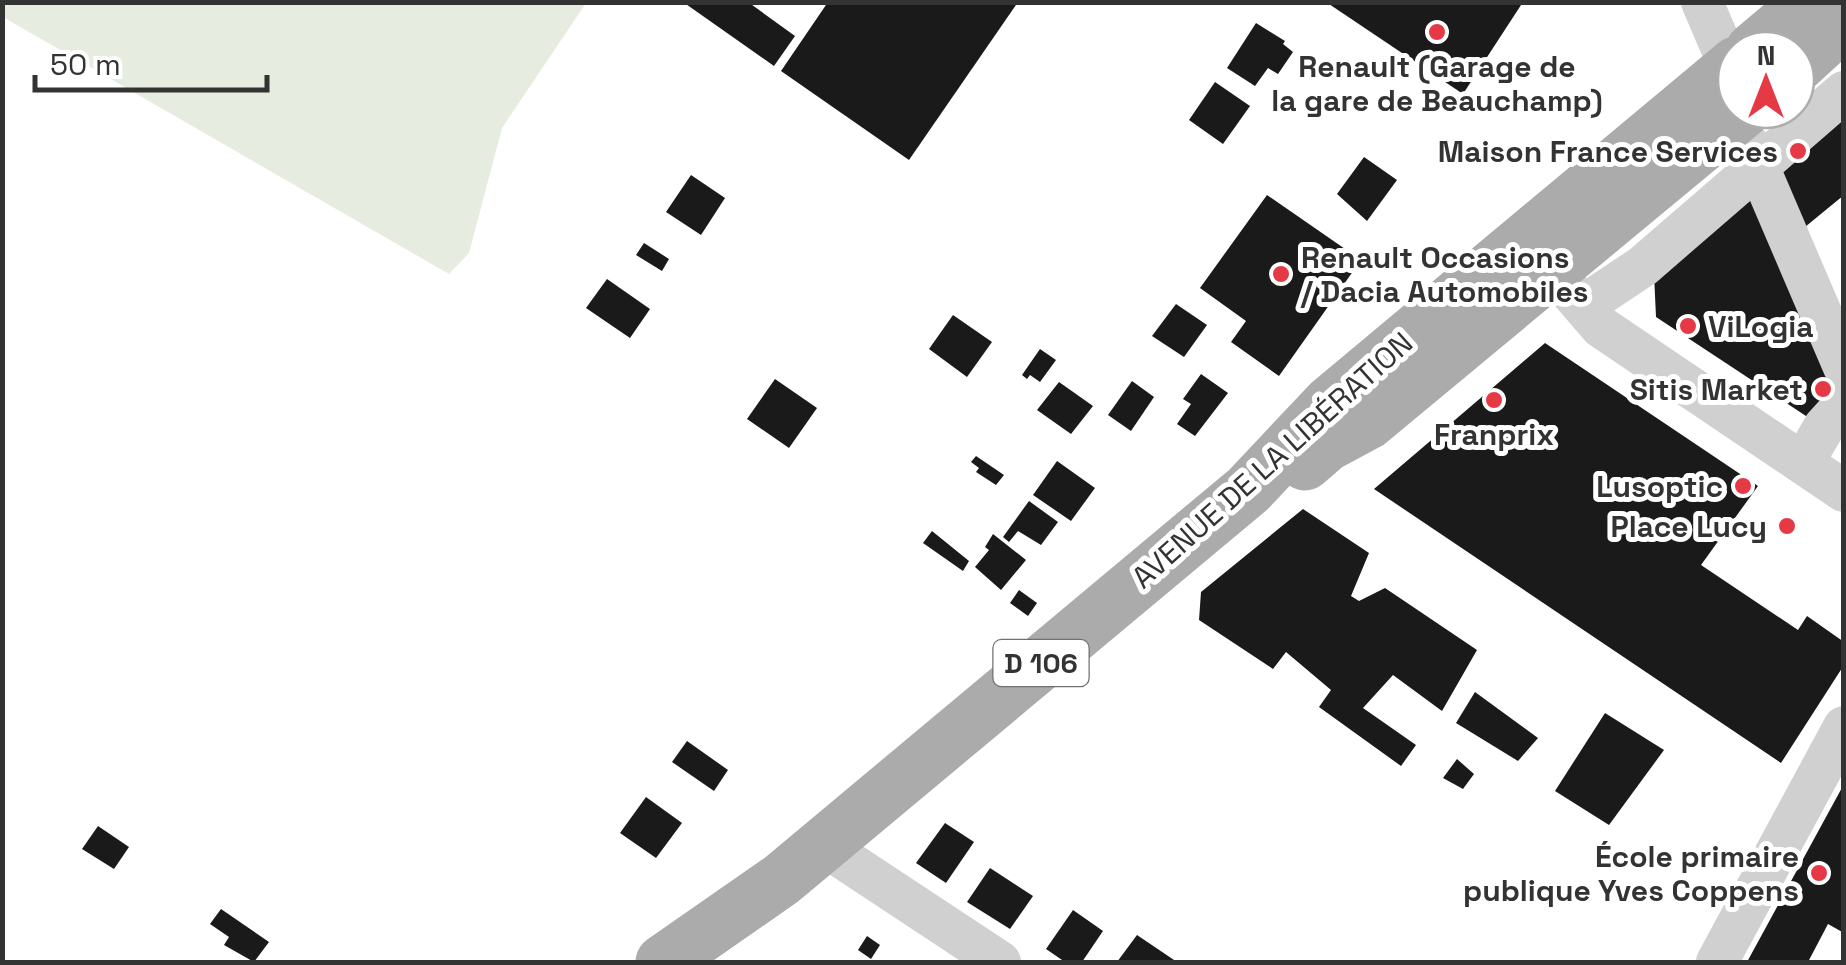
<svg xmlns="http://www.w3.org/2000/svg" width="1846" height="965" font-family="'Space Grotesk',sans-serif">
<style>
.green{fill:#e6ecdf}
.building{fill:#1a1a1a}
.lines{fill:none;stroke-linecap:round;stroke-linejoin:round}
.minor{stroke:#d0d0d0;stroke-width:42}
.major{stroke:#ababab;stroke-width:55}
.poi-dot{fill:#e63946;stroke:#fff;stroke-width:4}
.labels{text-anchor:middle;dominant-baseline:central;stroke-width:10;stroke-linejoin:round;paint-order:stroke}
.shield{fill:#fff;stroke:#707070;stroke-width:2.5}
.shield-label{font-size:28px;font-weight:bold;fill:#333}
.poi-label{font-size:30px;font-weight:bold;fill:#333;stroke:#fff;text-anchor:end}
.street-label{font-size:30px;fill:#333;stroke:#fff}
</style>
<rect width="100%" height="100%" fill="#fff"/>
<path class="green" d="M3,2h583v1l-84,125 -33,125 -20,21 -446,-257z"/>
<g class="building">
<path d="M683,2h65l47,34 -21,30z"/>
<path d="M828,2h190l-109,158 -128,-89z"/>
<path d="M1326,2h197l-60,92z"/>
<path d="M1256,23l29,18 -2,3 10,8 -15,22 -10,-6 -13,18 -28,-18z"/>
<path d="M1215,82l35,24 -27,38 -34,-24z"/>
<path d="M1844,111v84l-39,32 -25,-61z"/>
<path d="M1364,157l33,23 -30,41 -30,-27z"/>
<path d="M691,175l34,23 -24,37 -35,-23z"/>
<path d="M1753,188l80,196 -24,34 -153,-101 -2,-43z"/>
<path d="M1267,195l94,65 -82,116 -48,-34 15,-21 -46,-33z"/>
<path d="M644,243l25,16 -7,12 -26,-16z"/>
<path d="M607,279l43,30 -20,29 -44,-30z"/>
<path d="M1176,304l31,21 -23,32 -32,-21z"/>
<path d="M953,315l39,27 -25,35 -38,-28z"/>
<path d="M1545,343l213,143 -57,79 97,65 9,-14 37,26v23l-63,98 -407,-274z"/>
<path d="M1040,349l16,11 -16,22 -10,-7 -3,4 -5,-4z"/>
<path d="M1201,374l27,19 -33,43 -18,-12 14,-20 -8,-5z"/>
<path d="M775,379l42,29 -28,40 -42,-29z"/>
<path d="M1132,381l22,16 -23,34 -23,-16z"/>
<path d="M1059,382l34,24 -22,28 -34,-24z"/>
<path d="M976,456l28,19 -8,10 -20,-13 3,-4 -8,-6z"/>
<path d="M1057,461l38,27 -24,33 -38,-26z"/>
<path d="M1029,501l29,21 -17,23 -23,-14 -9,11 -6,-5z"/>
<path d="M1303,509l66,44 -18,43 8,5 26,-13 92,62 -35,61 -49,-36 -30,33 53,37 -15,21 -82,-59 12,-17 -45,-38 -13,17 -74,-49 2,-28z"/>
<path d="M932,531l37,30 -6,10 -40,-28z"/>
<path d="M993,534l33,26 -25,30 -26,-23 14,-17 -4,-3z"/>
<path d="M1019,590l18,13 -9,13 -18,-13z"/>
<path d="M1475,692l63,46 -20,23 -62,-38z"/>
<path d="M1605,713l59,37 -55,75 -54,-34z"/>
<path d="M687,741l41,29 -14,21 -42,-29z"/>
<path d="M1457,759l17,15 -11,15 -20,-11z"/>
<path d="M1844,784v149l-16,-9 -20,38h-61z"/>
<path d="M646,797l36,26 -26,35 -36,-25z"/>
<path d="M945,823l29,19 -28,41 -30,-20z"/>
<path d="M98,826l31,21 -15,22 -32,-20z"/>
<path d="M990,868l43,28 -23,33 -43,-27z"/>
<path d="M221,909l48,33 -15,20 -30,-17 5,-8 -19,-13z"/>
<path d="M1073,910l30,21 -21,31h-17l-19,-13z"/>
<path d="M1137,935l40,27h-60z"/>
<path d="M867,936l13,9 -9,14 -13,-9z"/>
</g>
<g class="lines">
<g class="minor">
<path d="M1702,2l24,56 10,13"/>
<path d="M1749,145l95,222"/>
<path d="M1532,247l69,80 243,164"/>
<path d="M1598,296l45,-30 201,-174"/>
<path d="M1803,463l21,-36 20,-22"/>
<path d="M838,855l162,107"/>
<path d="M1717,962l127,-235"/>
</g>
<g class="major">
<path d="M1753,50l57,-48"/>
<path d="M1796,66l48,-44"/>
<path d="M1305,463l22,-19 41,-22 376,-312"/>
<path d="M663,962l118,-82 467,-390 82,-87 406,-339"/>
</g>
</g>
<g class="poi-dot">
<circle cx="1437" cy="32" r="10"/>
<circle cx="1798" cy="151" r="10"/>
<circle cx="1281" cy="274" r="10"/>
<circle cx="1688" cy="326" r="10"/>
<circle cx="1823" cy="389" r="10"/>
<circle cx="1494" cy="400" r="10"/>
<circle cx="1743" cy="486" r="10"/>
<circle cx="1787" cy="526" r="10"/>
<circle cx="1819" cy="873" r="10"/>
</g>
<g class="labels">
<rect class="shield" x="993.5" y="640" width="95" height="46" rx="8"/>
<g class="shield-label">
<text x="1041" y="663">D 106</text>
</g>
<g class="poi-label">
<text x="1437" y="66" text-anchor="middle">Renault (Garage de<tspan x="1437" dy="34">la gare de Beauchamp)</tspan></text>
<text x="1778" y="151">Maison France Services</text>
<text x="1301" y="257" text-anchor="start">Renault Occasions<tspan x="1301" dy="34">/ Dacia Automobiles</tspan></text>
<text x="1708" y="326" text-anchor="start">ViLogia</text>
<text x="1803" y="389">Sitis Market</text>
<text x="1494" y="434" text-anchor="middle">Franprix</text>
<text x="1723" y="486">Lusoptic</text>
<text x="1767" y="526">Place Lucy</text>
<text x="1799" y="856">École primaire<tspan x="1799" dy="34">publique Yves Coppens</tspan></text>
</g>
<g class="street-label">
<text transform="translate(1272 460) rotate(-42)">AVENUE DE LA LIBÉRATION</text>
</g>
</g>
<rect width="1846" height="965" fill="none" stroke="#333333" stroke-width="10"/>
<g transform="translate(1766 80)"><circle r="48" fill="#ffffff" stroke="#adadad" stroke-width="2.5"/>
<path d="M0-8L18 38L0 25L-18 38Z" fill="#e63946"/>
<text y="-15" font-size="28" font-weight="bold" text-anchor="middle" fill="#333333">N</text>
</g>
<path d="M35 75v15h232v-15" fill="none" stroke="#333333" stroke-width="5"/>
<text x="50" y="75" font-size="30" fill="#333333" stroke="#ffffff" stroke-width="8" paint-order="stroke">50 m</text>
</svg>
